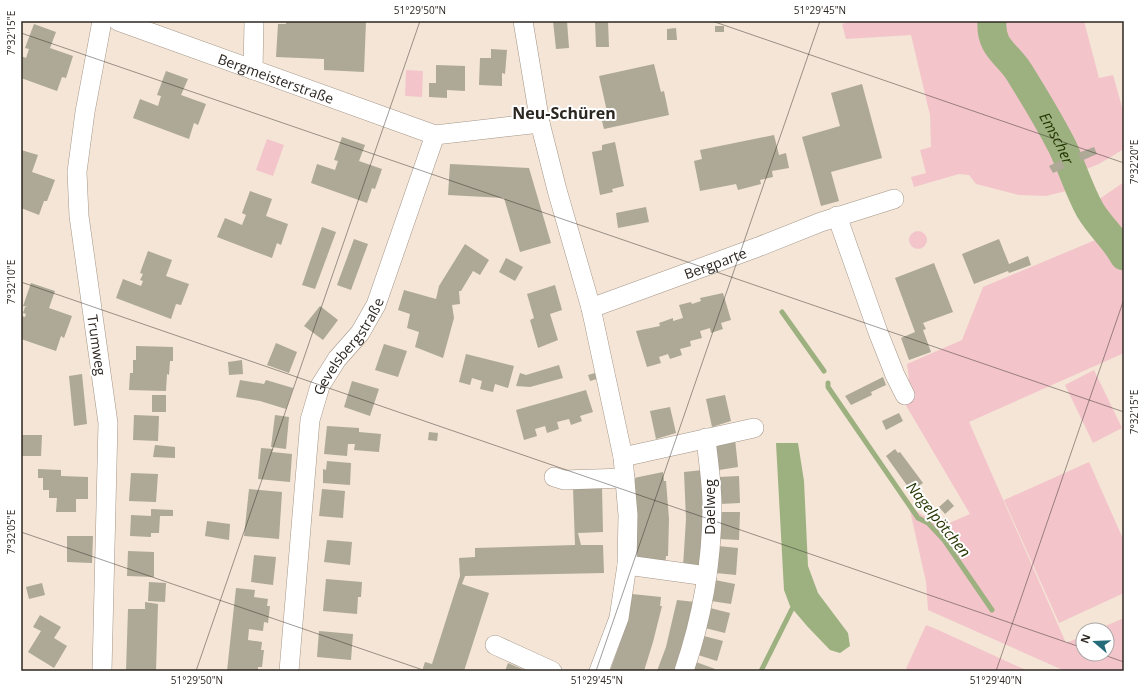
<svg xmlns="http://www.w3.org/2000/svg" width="1145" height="692" font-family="'Open Sans',sans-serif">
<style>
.green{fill:#f3c5cb}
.water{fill:#9db180}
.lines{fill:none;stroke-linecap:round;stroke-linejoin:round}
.stream{stroke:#9db180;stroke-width:5}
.river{stroke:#9db180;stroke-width:29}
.building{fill:#ada996}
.street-casing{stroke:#a49688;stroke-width:20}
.street{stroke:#fff;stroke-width:19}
.ticks{fill:none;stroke:#2c2621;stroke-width:1;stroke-opacity:0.45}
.labels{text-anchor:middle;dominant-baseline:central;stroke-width:4;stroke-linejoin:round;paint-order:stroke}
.street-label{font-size:14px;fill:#2c2621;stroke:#fff}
.water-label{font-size:15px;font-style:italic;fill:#253500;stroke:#fff}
.quarter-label{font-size:16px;font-weight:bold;fill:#2c2621;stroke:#fff}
.neatline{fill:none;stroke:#2c2621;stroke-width:1.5}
.ticks-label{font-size:10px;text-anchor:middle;fill:#2c2621}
</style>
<rect width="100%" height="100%" fill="#f4e5d6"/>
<g class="green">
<path d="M852,21h232l15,57 14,-3 11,39v35l-25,15 -30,12 5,13 -28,7 -27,-1 -43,-11 -7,-9 -10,-1 -45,13 -3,-10 15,-4 -6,-23 11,-3 -1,-32 -19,-80 -65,4 -4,-15z"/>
<path d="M406,70l17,1 -1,26 -17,-1z"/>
<path d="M267,139l17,6 -11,31 -17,-6z"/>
<path d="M1124,182v171l-155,69 97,221 17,-7v18h24v-24h-11l28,-12v53h-59l-137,-61 -2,-28 -17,-76 31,21 30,-13 -72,-122 11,-13 -2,-15 55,-24 21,-53 122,-51 -20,-27z"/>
<circle cx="918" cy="240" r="9"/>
<path d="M1094,370l28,58 -29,15 -28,-58z"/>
<path d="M1089,462l35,79v52l-65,30 -55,-123z"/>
<path d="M926,625l10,4 92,42h-123z"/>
</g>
<path class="water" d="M776,443h22l6,38 4,85 10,27 30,40 2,13 -10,7 -10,-3 -23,-24 -17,-20 -6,-16z"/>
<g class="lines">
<g class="stream">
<path d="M782,312l42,59"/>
<path d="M828,383v4l90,131 10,5 16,17 48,70"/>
<path d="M761,671l31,-62"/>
</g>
<path class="river" id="s1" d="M992,21c-2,27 15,32 27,51 15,24 30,49 43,74 10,21 17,44 28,64 10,17 25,29 34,46"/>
</g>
<g class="building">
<path d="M286,21h80l-2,51 -40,-2v-11l-48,-2 2,-33h8z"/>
<path d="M553,21h14l2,27 -13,1z"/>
<path d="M595,21h13l1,26h-13z"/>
<path d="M34,24l22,8 -6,16 23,8 -7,22 -4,-1 -5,14 -36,-13v-22l5,2 3,-9 -4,-1z"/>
<rect x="715" y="26" width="9" height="6"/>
<path d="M676,28l1,12h-10v-11z"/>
<path d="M491,49l16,1 -2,24 -3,-1v13l-23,-1 1,-27h11z"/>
<path d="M654,64l7,28 3,-1 5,24 -65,14 -3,-12 7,-1 -9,-40z"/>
<path d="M436,65l29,1v25l-18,-1v8l-18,-1v-14h7z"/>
<path d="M166,71l22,8 -7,16 25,9 -8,21 -4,-2 -5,16 -56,-21 7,-19 18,7 3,-10 -4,-1z"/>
<path d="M862,84l20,74 -51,14 8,29 -18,5 -19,-69 38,-11 -9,-33z"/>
<path d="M774,135l5,20 7,-2 3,15 -17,3 1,6 -13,3 1,4 -23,6 -2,-6 -36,7 -6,-30 8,-2 -2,-9z"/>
<path d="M342,137l23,8 -6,16 23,8 -7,20 -3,-1 -5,15 -56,-20 6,-19 18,6 3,-9 -4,-1z"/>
<path d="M615,142l9,44 -12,3 1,3 -13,3 -8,-43 10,-2v-5z"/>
<path d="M1094,147l3,7 -16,7 -3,-8z"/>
<path d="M21,150l17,5 -6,17 23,8 -8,21h-3l-5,14 -18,-7z"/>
<path d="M1061,160l4,8 -12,5 -4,-7z"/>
<path d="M450,164l79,4 22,75 -31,9 -16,-54 -56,-3z"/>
<path d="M250,191l22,8 -6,17 22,8 -7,21 -4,-2 -5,15 -55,-21 8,-19 17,7 4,-10 -4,-2z"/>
<path d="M646,207l3,15 -31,6 -2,-15z"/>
<path d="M322,227l14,5 -21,57 -13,-4z"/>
<path d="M354,239l14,5 -17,46 -14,-5z"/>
<path d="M999,239l10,25 19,-8 3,9 -22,8 -1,-2 -34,13 -12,-30z"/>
<path d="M465,244l24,16 -9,15 -7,-4 -12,20h-2l1,13 -8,1 2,13 -11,40 -28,-11 4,-15 -12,-4 3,-14 -12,-4 6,-20 32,9 3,-13z"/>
<path d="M148,251l24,9 -6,16 23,8 -8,21 -5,-1 -5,15 -55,-21 7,-19 18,7 2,-5 -3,-1 3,-6 -3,-1z"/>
<path d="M506,258l17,9 -8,14 -16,-9z"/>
<path d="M934,263l19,49 -30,11 3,6 -3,1 8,22 -22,8 -8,-22 14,-6 -20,-54z"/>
<path d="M31,283l24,8 -6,17 23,8 -8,22 -3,-2 -5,15 -35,-12v-23l4,1 1,-3 -3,-1 2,-6h3l-5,-1z"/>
<path d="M555,285l7,25 -12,4 8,26 -20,8 -8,-28 4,-2 -7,-24z"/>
<path d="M723,293l8,27 -10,3 2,6 -12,4 -1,-5 -10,3 2,7 -12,3 1,5 -11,3 2,6 -12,4 -2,-5 -9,3 2,6 -14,4 -11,-36 24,-5 -1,-3 14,-5v3l10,-3 -4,-13 12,-3 1,2 9,-3 -1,-3z"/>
<path d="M320,306l18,14 -15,20 -19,-14z"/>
<path d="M276,343l21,9 -8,21 -22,-8z"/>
<path d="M384,344l23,7 -9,26 -23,-7z"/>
<path d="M136,346l37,1v14h-3l-1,14 -2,-1 -1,17 -37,-1 1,-17h3v-13h3z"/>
<path d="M466,354l48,12 -6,22 -13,-4 -2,8 -13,-3 2,-8 -10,-3 -2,7 -11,-3z"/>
<path d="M242,360l1,14 -14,1 -1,-13z"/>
<path d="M559,365l4,13 -33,9 -14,-1 4,-13 6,2z"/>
<path d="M595,373l2,6 -7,2 -2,-6z"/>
<path d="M82,374l5,50 -13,2 -5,-50z"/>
<path d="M883,377l3,8 -15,7 1,3 -21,10 -6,-9z"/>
<path d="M240,380l24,4 2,-4 27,8 -7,21 -26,-8 -24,-4z"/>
<path d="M352,381l27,8 -9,27 -26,-9z"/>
<path d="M586,390l7,22 -13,4 2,5 -11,4 -2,-6 -12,3 2,7 -12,4 -2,-7 -10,3 2,7 -13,4 -8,-30z"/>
<rect x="152" y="395" width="14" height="17"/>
<path d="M725,395l6,26 -19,6 -6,-28z"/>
<path d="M670,407l6,26 -20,6 -6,-28z"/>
<path d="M899,413l4,8 -17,9 -4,-9z"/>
<path d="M134,415l25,1 -1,25 -25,-1z"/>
<path d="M275,415l14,2 -3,32 -15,-2z"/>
<path d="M327,426l32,2v4l22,2 -2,18 -25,-2 1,-6h-7l-1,12 -23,-2z"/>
<path d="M429,432l9,1 -1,8 -9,-1z"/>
<path d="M21,435h21l-1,21h-20z"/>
<path d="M735,439l3,28 -19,3 -3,-28z"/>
<path d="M155,445l20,2v11l-22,-1z"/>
<path d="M261,448l12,1 -1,3 20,2 -2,28 -32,-3z"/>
<path d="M895,449l3,4 2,-1 23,31 -12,8 -25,-35z"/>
<path d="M327,461l24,2 -1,22 -27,-2v-14l3,1z"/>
<path d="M38,469l23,1v6l27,1v22h-12v13h-20l1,-14h-8v-8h-6v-12h-5z"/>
<path d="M703,470l1,49 -3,50 -18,-2 3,-48 -2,-47z"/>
<path d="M663,472l1,9h2l3,38 -1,37h-2l-1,10 -29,-6 -2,-82z"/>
<path d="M131,473l27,1 -2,28 -27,-1z"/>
<path d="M739,476l1,27 -20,1 -1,-27z"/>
<path d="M602,487l1,45 -25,1 3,12h22l1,28 -139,3 -3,8 27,9 -25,78h-42l3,-9 7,2 28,-88 -1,-18 16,-1v-9l100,-3 -2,-57z"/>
<path d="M249,489l33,3 -3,47 -35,-3z"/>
<path d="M322,489l23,2 -2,27 -24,-2z"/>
<path d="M948,499l6,7 -9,8 -6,-7z"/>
<path d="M151,509l22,1v6h-13l-1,17h-8v4l-21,-1 1,-21 20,1z"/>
<path d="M721,512h19l-1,28 -19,-1z"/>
<path d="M207,521l23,3 -1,16 -24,-4z"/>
<path d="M67,536h26l-1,27 -25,-1z"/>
<path d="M327,540l25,2 -2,23 -26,-3z"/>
<path d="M718,546l20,2 -2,27 -20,-2z"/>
<path d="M128,551l26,1v25l-27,-1z"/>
<path d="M254,555l22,2 -3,28 -22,-3z"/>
<path d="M326,579l36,3 -1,15h-3l-1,17 -34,-3z"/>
<path d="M715,580l20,4 -4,20 -20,-3z"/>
<path d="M149,582l17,1 -1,19 -17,-1z"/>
<path d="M42,583l3,12 -16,4 -3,-12z"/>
<path d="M236,588l19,2 -1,7 14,2 -1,7h3l-2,17 -4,-1 -1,9 -14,-2 -1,11 14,2 -1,8h3l-2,17h-4v4h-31z"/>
<path d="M632,594l29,3 -1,9h2l-9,36 -9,29h-34l13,-37z"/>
<path d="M677,600l18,2 -19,69h-19l9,-24z"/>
<path d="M145,602l13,2 -2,67h-30l2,-62h17z"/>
<path d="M710,608l20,5 -5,20 -20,-5z"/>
<path d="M40,615l21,12 -7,11 13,8 -13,22 -26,-16 13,-21 -8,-4z"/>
<path d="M319,631l34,3 -2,26 -34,-3z"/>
<path d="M704,636l19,5 -6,20 -19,-6z"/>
<path d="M696,662l19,7 -1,2h-21z"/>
<path d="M508,663l14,6 -2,2h-15z"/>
</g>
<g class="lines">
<defs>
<g id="street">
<path id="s2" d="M118,21l317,114 105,-12"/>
<path d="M523,21l17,102 17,67 34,118 32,149 5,58 -1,50 -8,53 -20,53"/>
<path d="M253,70l1,-49"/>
<path d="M837,216l41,116 17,43 10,20"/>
<path id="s3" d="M591,308l167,-61 63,-25 73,-23"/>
<path d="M623,457l131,-29"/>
<path d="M554,477l10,3 61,-2"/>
<path d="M627,565l80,11"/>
<path d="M495,645l57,26"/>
<path d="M102,671l6,-248 -29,-207 -2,-44 8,-60 17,-91"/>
<path id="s4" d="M289,671l21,-251 10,-34 17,-27 23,-26 16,-28 59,-170"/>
<path d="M684,671c18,-53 28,-110 28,-165 0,-23 -4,-46 -6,-68"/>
</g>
</defs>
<use href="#street" class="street-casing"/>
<use href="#street" class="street"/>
</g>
<path class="ticks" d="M712,21l412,142M21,33l1103,379M21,282l1062,366M21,532l405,139M1101,654l23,8M196,671l224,-650M596,671l224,-650M996,671l128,-372"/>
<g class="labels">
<g class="street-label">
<text stroke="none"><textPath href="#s2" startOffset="168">Bergmeisterstraße</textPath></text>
<text stroke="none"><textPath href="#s3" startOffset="132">Bergparte</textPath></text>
<text transform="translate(97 345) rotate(82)">Trumweg</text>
<text stroke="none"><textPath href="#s4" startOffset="336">Gevelsbergstraße</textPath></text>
<text transform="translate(709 507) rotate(-90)">Daelweg</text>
</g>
<g class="water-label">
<text stroke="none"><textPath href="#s1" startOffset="136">Emscher</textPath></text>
<text transform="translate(939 519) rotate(51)">Nagelpötchen</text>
</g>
<g class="quarter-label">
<text x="564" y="113">Neu-Schüren</text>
</g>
</g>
<rect width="1145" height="692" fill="none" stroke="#ffffff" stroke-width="44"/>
<g transform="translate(1095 642) rotate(289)"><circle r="19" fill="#ffffff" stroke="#aba8a6"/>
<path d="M0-3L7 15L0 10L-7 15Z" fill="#246b79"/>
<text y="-6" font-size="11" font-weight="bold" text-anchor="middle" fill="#2c2621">N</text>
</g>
<rect x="22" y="22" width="1101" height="648" class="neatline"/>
<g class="ticks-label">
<text x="420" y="14">51°29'50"N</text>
<text x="820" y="14">51°29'45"N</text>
<text transform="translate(11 33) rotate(-90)" y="4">7°32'15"E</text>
<text transform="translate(1134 162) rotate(-90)" y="4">7°32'20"E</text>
<text transform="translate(11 282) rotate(-90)" y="4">7°32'10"E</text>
<text transform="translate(1134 412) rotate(-90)" y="4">7°32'15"E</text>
<text transform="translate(11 532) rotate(-90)" y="4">7°32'05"E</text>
<text x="197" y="684">51°29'50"N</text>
<text x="597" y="684">51°29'45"N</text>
<text x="996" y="684">51°29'40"N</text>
</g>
</svg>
